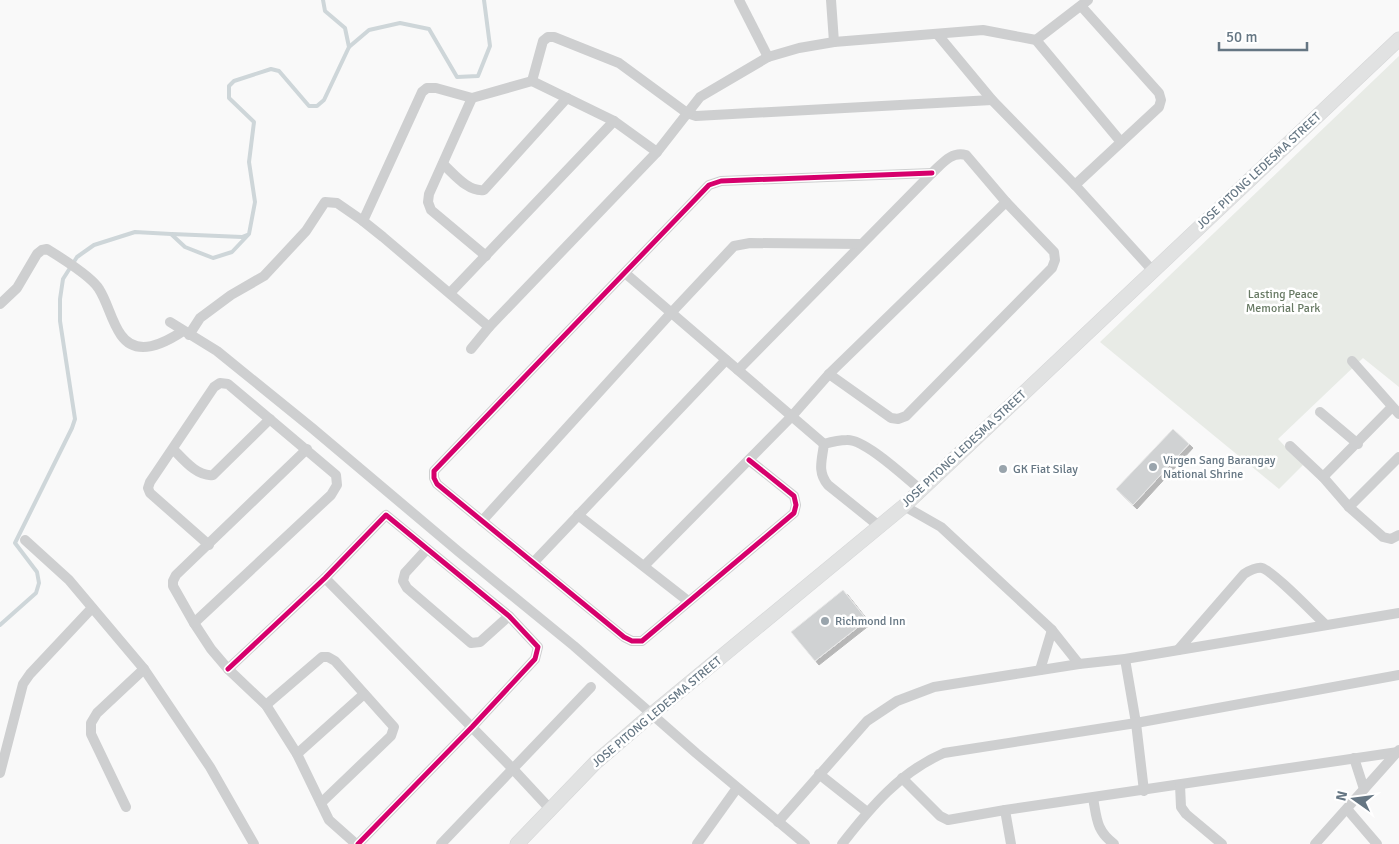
<svg xmlns="http://www.w3.org/2000/svg" width="1399" height="844" font-family="Signika,sans-serif">
<style>
.green{fill:#e8ebe6}
.lines{fill:none;stroke-linecap:round;stroke-linejoin:round}
.stream{stroke:#ced6d9;stroke-width:4}
.building{fill:#d0d2d3;stroke:#e8e8e8;filter:url(#shadow)}
.secondary-casing{stroke:#d5d6d7;stroke-width:15}
.minor{stroke:#cecfd0;stroke-width:10}
.secondary{stroke:#e1e2e2;stroke-width:14}
.cycleway-casing{stroke:#fff;stroke-width:8}
.cycleway{stroke:#d6006c;stroke-width:5}
.poi-dot{fill:#99a4ac;stroke:#fff;stroke-width:2}
.labels{text-anchor:middle;dominant-baseline:central;stroke-width:5;stroke-linejoin:round;paint-order:stroke}
.street-label{font-size:12px;fill:#657683;stroke:#fff}
.park-label{font-size:12px;fill:#687a64;stroke:#fff}
.poi-label{font-size:12px;fill:#657683;stroke:#fff;text-anchor:start}
</style>
<defs>
<filter id="shadow"><feDropShadow dx="4" dy="4" stdDeviation="0" flood-color="#0004"/></filter>
</defs>
<rect width="100%" height="100%" fill="#f9f9f9"/>
<path class="green" d="M1399,56v331l-36,-29 -85,81 25,26 -24,24 -179,-147z"/>
<g class="lines">
<g class="stream">
<path d="M349,47l20,-17 31,-7 29,6 28,48 21,-1 12,-30 -6,-46"/>
<path d="M172,234l70,3 5,-2"/>
<path d="M0,625l36,-32 3,-10 -2,-11 -22,-29 57,-115 3,-9 -15,-98v-22l3,-20 14,-22 17,-12 41,-13 36,2 14,13 28,11 19,-6 17,-18 6,-32 -6,-40 5,-40 -25,-24v-12l5,-5 37,-12 8,2 30,35h8l7,-6 25,-53 -4,-19 -20,-17 -2,-11"/>
</g>
</g>
<g class="building">
<path d="M1173,429l16,15 -56,61 -17,-16z"/>
<path d="M843,590l24,30 -52,41 -24,-29z"/>
</g>
<g class="lines">
<defs>
<path id="secondary" d="M517,844l78,-81 57,-49 252,-208 495,-467"/>
</defs>
<use href="#secondary" class="secondary-casing"/>
<g class="minor">
<path d="M739,0l29,57"/>
<path d="M831,0l3,42"/>
<path d="M938,35l54,65 83,85 78,86"/>
<path d="M1036,40l52,-40"/>
<path d="M532,81l11,-40 5,-4h6l65,26 68,50 9,3 296,-16"/>
<path d="M472,98l-43,96 -1,8 3,8 55,46"/>
<path d="M443,164c12,11 25,28 41,26l83,-92"/>
<path d="M1075,185l84,-78 2,-7 -2,-7 -78,-87"/>
<path d="M625,273l199,171"/>
<path d="M450,293l164,-172"/>
<path d="M0,304l17,-16 20,-34 5,-4 5,-1c13,8 45,28 52,40 9,14 12,32 22,46 16,23 44,8 62,-4"/>
<path d="M170,322l47,29 95,77 147,124 115,94 122,107 109,91"/>
<path d="M489,327l-106,-90 -20,-16 59,-129 5,-4h9l36,10 60,-17 82,40 43,31"/>
<path d="M189,335l11,-17 31,-23 33,-19 42,-45 19,-29 12,1 26,18"/>
<path d="M471,349l18,-22 168,-175 43,-55 68,-40 31,-9 35,-6 149,-12 53,10 85,102"/>
<path d="M1352,361l47,53"/>
<path d="M738,370l194,-197c10,-9 19,-22 34,-18l40,47 48,50 1,8 -3,8 -146,148 -8,3 -7,-1 -62,-44"/>
<path d="M1320,412l38,32"/>
<path d="M1290,446l33,31 26,30 34,30 8,2 8,-4"/>
<path d="M173,449c10,10 24,28 40,26l57,-56"/>
<path d="M307,449l-131,126 -3,6v5l21,37 17,26 17,20 38,36 31,49 32,66 27,24"/>
<path d="M749,460l45,36 2,9 -2,8 -152,128h-10l-8,-4 -187,-153 -3,-6v-7l275,-286 12,-4 211,-8"/>
<path d="M1323,477l69,-70"/>
<path d="M904,506l37,21 111,103 27,34"/>
<path d="M1349,507l50,-50"/>
<path d="M578,515l110,86"/>
<path d="M482,521l189,-208 63,-67 16,-3 111,1"/>
<path d="M879,526l-51,-41c-11,-13 -6,-25 -4,-41 7,-2 15,-4 23,-4 18,-1 59,38 74,50"/>
<path d="M25,540l44,40 75,89 66,98 44,77"/>
<path d="M427,549l-22,24 -2,8 4,7 64,55 9,-1 29,-26"/>
<path d="M533,563l193,-203"/>
<path d="M644,566l148,-150 37,-42 177,-172"/>
<path d="M325,578l187,190 39,42"/>
<path d="M194,623l137,-128 6,-10 -1,-10 -108,-91 -8,-1 -6,4 -64,95 -2,6 2,5 59,52"/>
<path d="M1178,650l66,-76c5,-3 12,-7 18,-6 11,3 53,47 64,57"/>
<path d="M1125,659l11,64 8,68"/>
<path d="M228,669l97,-91 61,-63 123,101 29,31 -3,12 -63,68 -114,117"/>
<path d="M1040,670l12,-40"/>
<path d="M266,705l56,-48h6l7,4 59,66 -3,9 -70,67"/>
<path d="M297,754l67,-60"/>
<path d="M1354,758l10,31"/>
<path d="M0,773l23,-89 7,-10 62,-66"/>
<path d="M819,774l48,38"/>
<path d="M902,778l38,38 8,4 57,-10 393,-58"/>
<path d="M1180,785l1,22 5,7 36,30"/>
<path d="M1093,798c4,21 3,32 21,46"/>
<path d="M126,807l-35,-73v-11l6,-10 47,-44"/>
<path d="M1347,809l30,35"/>
<path d="M1005,810l6,34"/>
<path d="M778,822l89,-101 30,-20 37,-14 145,-23 46,-5 274,-46"/>
<path d="M441,844l150,-157"/>
<path d="M697,844l40,-56"/>
<path d="M842,844c28,-36 59,-73 102,-91l192,-30 263,-48"/>
<path d="M1315,844l84,-94"/>
</g>
<use href="#secondary" class="secondary"/>
<defs>
<g id="cycleway">
<path d="M749,460l45,36 2,9 -2,8 -152,128h-10l-8,-4 -187,-153 -3,-6v-7l275,-286 12,-4 211,-8"/>
<path d="M228,669l97,-91 61,-63 123,101 29,31 -3,12 -63,68 -114,117"/>
</g>
</defs>
<use href="#cycleway" class="cycleway-casing"/>
<use href="#cycleway" class="cycleway"/>
</g>
<g class="poi-dot">
<circle cx="1153" cy="467" r="5"/>
<circle cx="1003" cy="469" r="5"/>
<circle cx="825" cy="621" r="5"/>
</g>
<g class="labels">
<g class="street-label">
<text transform="translate(1259 171) rotate(-43)">JOSE PITONG LEDESMA STREET</text>
<text transform="translate(964 449) rotate(-43)">JOSE PITONG LEDESMA STREET</text>
<text transform="translate(657 712) rotate(-40)">JOSE PITONG LEDESMA STREET</text>
</g>
<g class="park-label">
<text x="1283" y="294">Lasting Peace<tspan x="1283" dy="14">Memorial Park</tspan></text>
</g>
<g class="poi-label">
<text x="1163" y="460">Virgen Sang Barangay<tspan x="1163" dy="14">National Shrine</tspan></text>
<text x="1013" y="469">GK Fiat Silay</text>
<text x="835" y="621">Richmond Inn</text>
</g>
</g>
<g transform="translate(1354 799) rotate(284)" stroke="#ffffff" stroke-width="4" paint-order="stroke">
<path d="M0-4L9 19L0 12L-9 19Z" fill="#657683"/>
<text y="-8" font-size="14" font-weight="bold" text-anchor="middle" fill="#657683">N</text>
</g>
<path d="M1219 42v8h88v-8" fill="none" stroke="#657683" stroke-width="2.5"/>
<text x="1226" y="42" font-size="15" fill="#657683" stroke="#ffffff" stroke-width="4" paint-order="stroke">50 m</text>
</svg>
